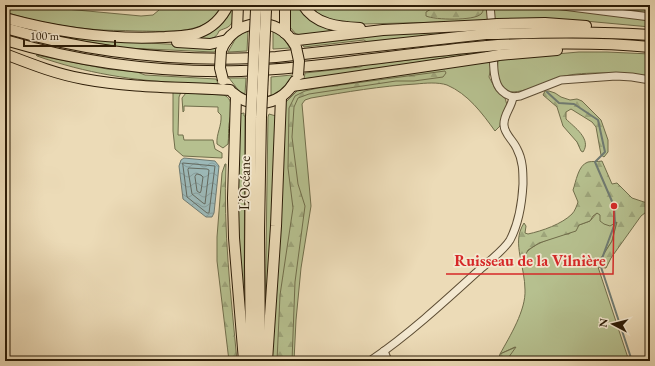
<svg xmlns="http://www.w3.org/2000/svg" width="655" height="366" font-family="'EB Garamond',serif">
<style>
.green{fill:#b6c08f;stroke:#716e4b}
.forest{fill:url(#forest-firs);stroke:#716e4b}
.water{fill:url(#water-waves);stroke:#6f7a71}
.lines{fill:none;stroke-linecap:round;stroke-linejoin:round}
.shore{stroke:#646a60;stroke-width:1}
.stream{stroke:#6f7a71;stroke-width:2}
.minor-casing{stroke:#5c4c33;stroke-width:9}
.highway-casing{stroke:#2c1c07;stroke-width:12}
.minor{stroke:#f3e8d0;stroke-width:7}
.highway{stroke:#ecdbb7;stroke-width:10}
.highway-bridge-casing{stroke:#2c1c07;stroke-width:12;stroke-linecap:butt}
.highway-bridge{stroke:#ecdbb7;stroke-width:10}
.labels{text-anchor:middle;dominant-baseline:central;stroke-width:3.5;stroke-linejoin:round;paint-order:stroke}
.street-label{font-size:15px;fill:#2c1c07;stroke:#f3e8d0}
.leader{fill:none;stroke:#d62828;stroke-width:1.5}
.callout-dot{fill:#d62828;stroke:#f3e8d0;stroke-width:1.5}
.callout-label{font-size:16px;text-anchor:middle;font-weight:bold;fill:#d62828;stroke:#f3e8d0;stroke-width:3.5;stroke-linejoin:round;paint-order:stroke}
</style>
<defs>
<pattern id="forest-firs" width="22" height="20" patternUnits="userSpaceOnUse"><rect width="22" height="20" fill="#b6c08f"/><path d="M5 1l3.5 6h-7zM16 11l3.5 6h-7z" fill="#9da47a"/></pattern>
<pattern id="water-waves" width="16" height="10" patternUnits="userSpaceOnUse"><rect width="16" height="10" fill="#9cb9b8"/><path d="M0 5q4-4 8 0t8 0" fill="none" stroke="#879e9d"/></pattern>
</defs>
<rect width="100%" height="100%" fill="#ecdbb7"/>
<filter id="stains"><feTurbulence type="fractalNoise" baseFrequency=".005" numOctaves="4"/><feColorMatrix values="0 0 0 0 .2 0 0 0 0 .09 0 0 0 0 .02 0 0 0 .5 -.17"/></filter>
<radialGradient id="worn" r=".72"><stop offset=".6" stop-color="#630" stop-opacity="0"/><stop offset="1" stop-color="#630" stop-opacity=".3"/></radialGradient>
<g class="green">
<path d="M5,5h42l19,4 75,7 12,-1 6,-5 -1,-5h65c-4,7 -9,15 -16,18 -21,11 -46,8 -69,8 -16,-1 -33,0 -49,-2 -29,-3 -56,-8 -84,-17z"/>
<path d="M231,5h3c0,7 1,18 -6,22 -3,2 -6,2 -9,4 -4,11 -15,8 -25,8z"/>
<path d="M290,5h9l35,24v2l-33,4 -5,-1 -7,-8z"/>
<path d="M308,5h178l3,15 -4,1 -122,3 -24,-1 -16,-5z"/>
<path d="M493,5h53l21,4 83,10v8l-65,-6 -89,-1v-1h-2z"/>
<path d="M599,5h51v8z"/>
<path d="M248,30l-1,21 -19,1 8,-14z"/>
<path d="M486,30l-119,12 -3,-2 -60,7 -2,-3 58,-9z"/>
<path d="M273,31l8,4 9,13 -17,1z"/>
<path d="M45,33c57,9 114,10 171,14v4l-2,1 -88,-4 -44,-7z"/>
<path d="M487,51v3l-183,25 1,-6 55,-6 4,-2z"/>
<path d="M579,52h28l43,2v23c-13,-5 -66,-5 -80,-2 -17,2 -48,21 -62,16 -12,-4 -11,-20 -10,-30l1,-2z"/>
<path d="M36,55l71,14 30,3 8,3 71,4 2,4c-8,3 -23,1 -33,0 -51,-2 -100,-10 -148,-27z"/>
<path d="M492,61l-3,16 7,13 9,8 2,7 -7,21 -5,5c-13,-18 -27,-37 -48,-46 -9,-3 -21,-2 -31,-1 -35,2 -70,8 -105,14l-6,2 -3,4 9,102 -10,62 -5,52 -2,41h-23l14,-258 15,-15z"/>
<path d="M292,75c-4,11 -11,17 -21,22v-20z"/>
<path d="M229,78h17l-1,16 -6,-3z"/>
<path d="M173,92h8l-2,5 -1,38h5l1,5h29l2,9 7,4v5l-39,-2 -8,-7 -2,-18z"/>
<path d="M186,93l38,2c11,5 7,19 5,29 -1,6 0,13 -1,20l-5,4 -6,-4c-1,-10 5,-18 4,-29l-3,-3v-5l-34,-1v5l-1,1 -1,-14z"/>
<path d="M244,113v3h1l-1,203 -7,-89 2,-116z"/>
<path d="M269,114l7,2 -2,69 -9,136 3,-204z"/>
<path d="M597,213l20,8 -5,20 -12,19 -2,7 31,94h-123l9,-14 -15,7c10,-18 26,-44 25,-64 0,-11 -3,-23 -5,-34h3c10,-13 27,-17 42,-22h4l10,-9 11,-4z"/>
</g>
<g class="forest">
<path d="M438,5h45c0,3 1,6 -2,9 -7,7 -46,6 -55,2v-4z"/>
<path d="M445,71l1,2 -3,4 -29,4h-18l-67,10 -20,3 -11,4 -4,9 -2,30 6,47 7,22 -10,76 -3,79h-15l3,-66 13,-87 -5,-40 1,-60 6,-12 10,-5 13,-3z"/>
<path d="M545,91h4l6,2 6,4 9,3 7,-1 5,2 19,19 7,20v12l-4,5 -3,-2 -5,-28 -4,-5 -21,-13 -5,3v7c8,8 26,20 17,33l-2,-1 -4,-9 -14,-16 -6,-19 -14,-12z"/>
<path d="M602,161l10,23 5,-1 15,15 18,6v5l-9,7 -30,42 -5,10 -8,-1 2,-7 12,-19 5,-19 -7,4 -6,-2 -4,-3v-6l-3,-2 -4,3 -3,5 -11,4 -3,6 -37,12 -11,7 -2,4 -6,2c-2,-12 -3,-22 4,-33l2,3 -1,7 3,1c14,-3 34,-10 44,-20 3,-3 5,-9 6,-12l-5,-12c3,-8 5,-25 15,-28 4,-1 10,0 14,-1z"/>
<path d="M225,164h1c-3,66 5,132 11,197h-8l-12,-100v-24l5,-64z"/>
<path d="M516,347l-10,14h-8l2,-7z"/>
</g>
<path class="water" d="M184,158l31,3 4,5 -5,47 -2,4h-6l-23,-18 -4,-33 2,-6z"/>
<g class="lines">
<g class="shore">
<path d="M183,163l32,3 -6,47h-2l-20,-16 -4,-31z"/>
<path d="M189,168l18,1 2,1 -4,34 -2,-1 -11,-9 -4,-24z"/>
<path d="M197,174l4,1 2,2 -2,14 -1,2 -3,-2 -2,-14z"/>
</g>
<path class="stream" d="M547,92l12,11 15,1 24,16 7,32 -10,10 19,44 1,17 -15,41 32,97"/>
<defs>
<g id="minor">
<path d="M490,5l2,23"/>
<path d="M555,5l95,12"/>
<path d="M493,41c1,13 -2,41 9,50 3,3 7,5 11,6"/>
<path d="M513,97l7,-1 41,-16 55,-4 16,1 18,3"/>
<path d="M384,351l4,10"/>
<path d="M370,361c38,-26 73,-58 107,-89 9,-8 27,-22 33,-32 9,-17 12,-37 13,-56 0,-12 0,-24 -6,-35 -3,-8 -13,-15 -13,-24 -1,-10 8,-18 9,-28"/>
</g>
<g id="highway">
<path d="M285,5v28"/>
<path d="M303,5c12,20 36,22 57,23"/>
<path d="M5,18c51,14 106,22 160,19 11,-1 22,0 33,-4 14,-5 24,-15 30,-28"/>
<path d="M497,24l48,-1 41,3"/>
<path d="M5,28c89,26 179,35 271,29l210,-23"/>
<path d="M237,30l1,-25"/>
<path d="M497,34c51,-2 102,-3 153,1"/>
<path d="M291,39l7,1 85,-10 102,-5"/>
<path d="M5,40c77,23 156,33 236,31 82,-3 164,-18 246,-25"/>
<path d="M177,42l33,2 17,-4"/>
<path d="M498,45c51,-2 101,-3 152,2"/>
<path d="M221,51c12,-33 57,-37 74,-6"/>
<path d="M5,54c26,10 51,20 79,25 48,9 97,8 146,11"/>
<path d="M499,55l58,-5"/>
<path d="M292,86l196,-29"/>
<path d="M233,93c21,18 49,11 62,-12"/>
<path d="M236,96l-3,102 1,40 10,123"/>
<path d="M251,361l-1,-96 1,-148"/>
<path d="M260,361l-1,-130 2,-114"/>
<path d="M267,361l9,-135 5,-129"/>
</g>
</defs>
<use href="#minor" class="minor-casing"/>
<use href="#highway" class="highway-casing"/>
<use href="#minor" class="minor"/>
<use href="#highway" class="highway"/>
<defs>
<g id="highway-bridge">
<path d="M485,25l12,-1"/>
<path d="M486,34h11"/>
<path d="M487,46l11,-1"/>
<path d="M296,47l3,14 -1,14"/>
<path d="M221,51l-1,17 3,12"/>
<path d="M488,57l11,-2"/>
<path d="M251,117l5,-107"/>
<path d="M261,117l5,-107"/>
</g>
</defs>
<use href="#highway-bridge" class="highway-bridge-casing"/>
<use href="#highway-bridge" class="highway-bridge"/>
</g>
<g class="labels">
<g class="street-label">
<text transform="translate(244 183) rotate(-89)">L’Océane</text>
</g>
</g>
<path class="leader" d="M614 206L613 274H446"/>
<circle class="callout-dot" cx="614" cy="206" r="4"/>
<g class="callout-label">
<text x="530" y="266">Ruisseau de la Vilnière</text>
</g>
<rect width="655" height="366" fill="none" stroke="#ecdbb7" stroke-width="20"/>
<rect x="6" y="6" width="643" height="354" fill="none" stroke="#2c1c07" stroke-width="2"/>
<rect x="10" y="10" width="635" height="346" fill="none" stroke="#2c1c07"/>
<g transform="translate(613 324) rotate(277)" stroke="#f3e8d0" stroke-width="3" paint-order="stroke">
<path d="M0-3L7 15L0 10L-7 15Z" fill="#2c1c07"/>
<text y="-6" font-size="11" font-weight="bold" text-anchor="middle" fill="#2c1c07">N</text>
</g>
<path d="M24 40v6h91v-6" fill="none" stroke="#2c1c07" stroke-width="2"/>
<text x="30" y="40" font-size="12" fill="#2c1c07" stroke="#f3e8d0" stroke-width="3" paint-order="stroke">100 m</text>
<rect width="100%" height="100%" filter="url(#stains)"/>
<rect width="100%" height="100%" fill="url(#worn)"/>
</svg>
